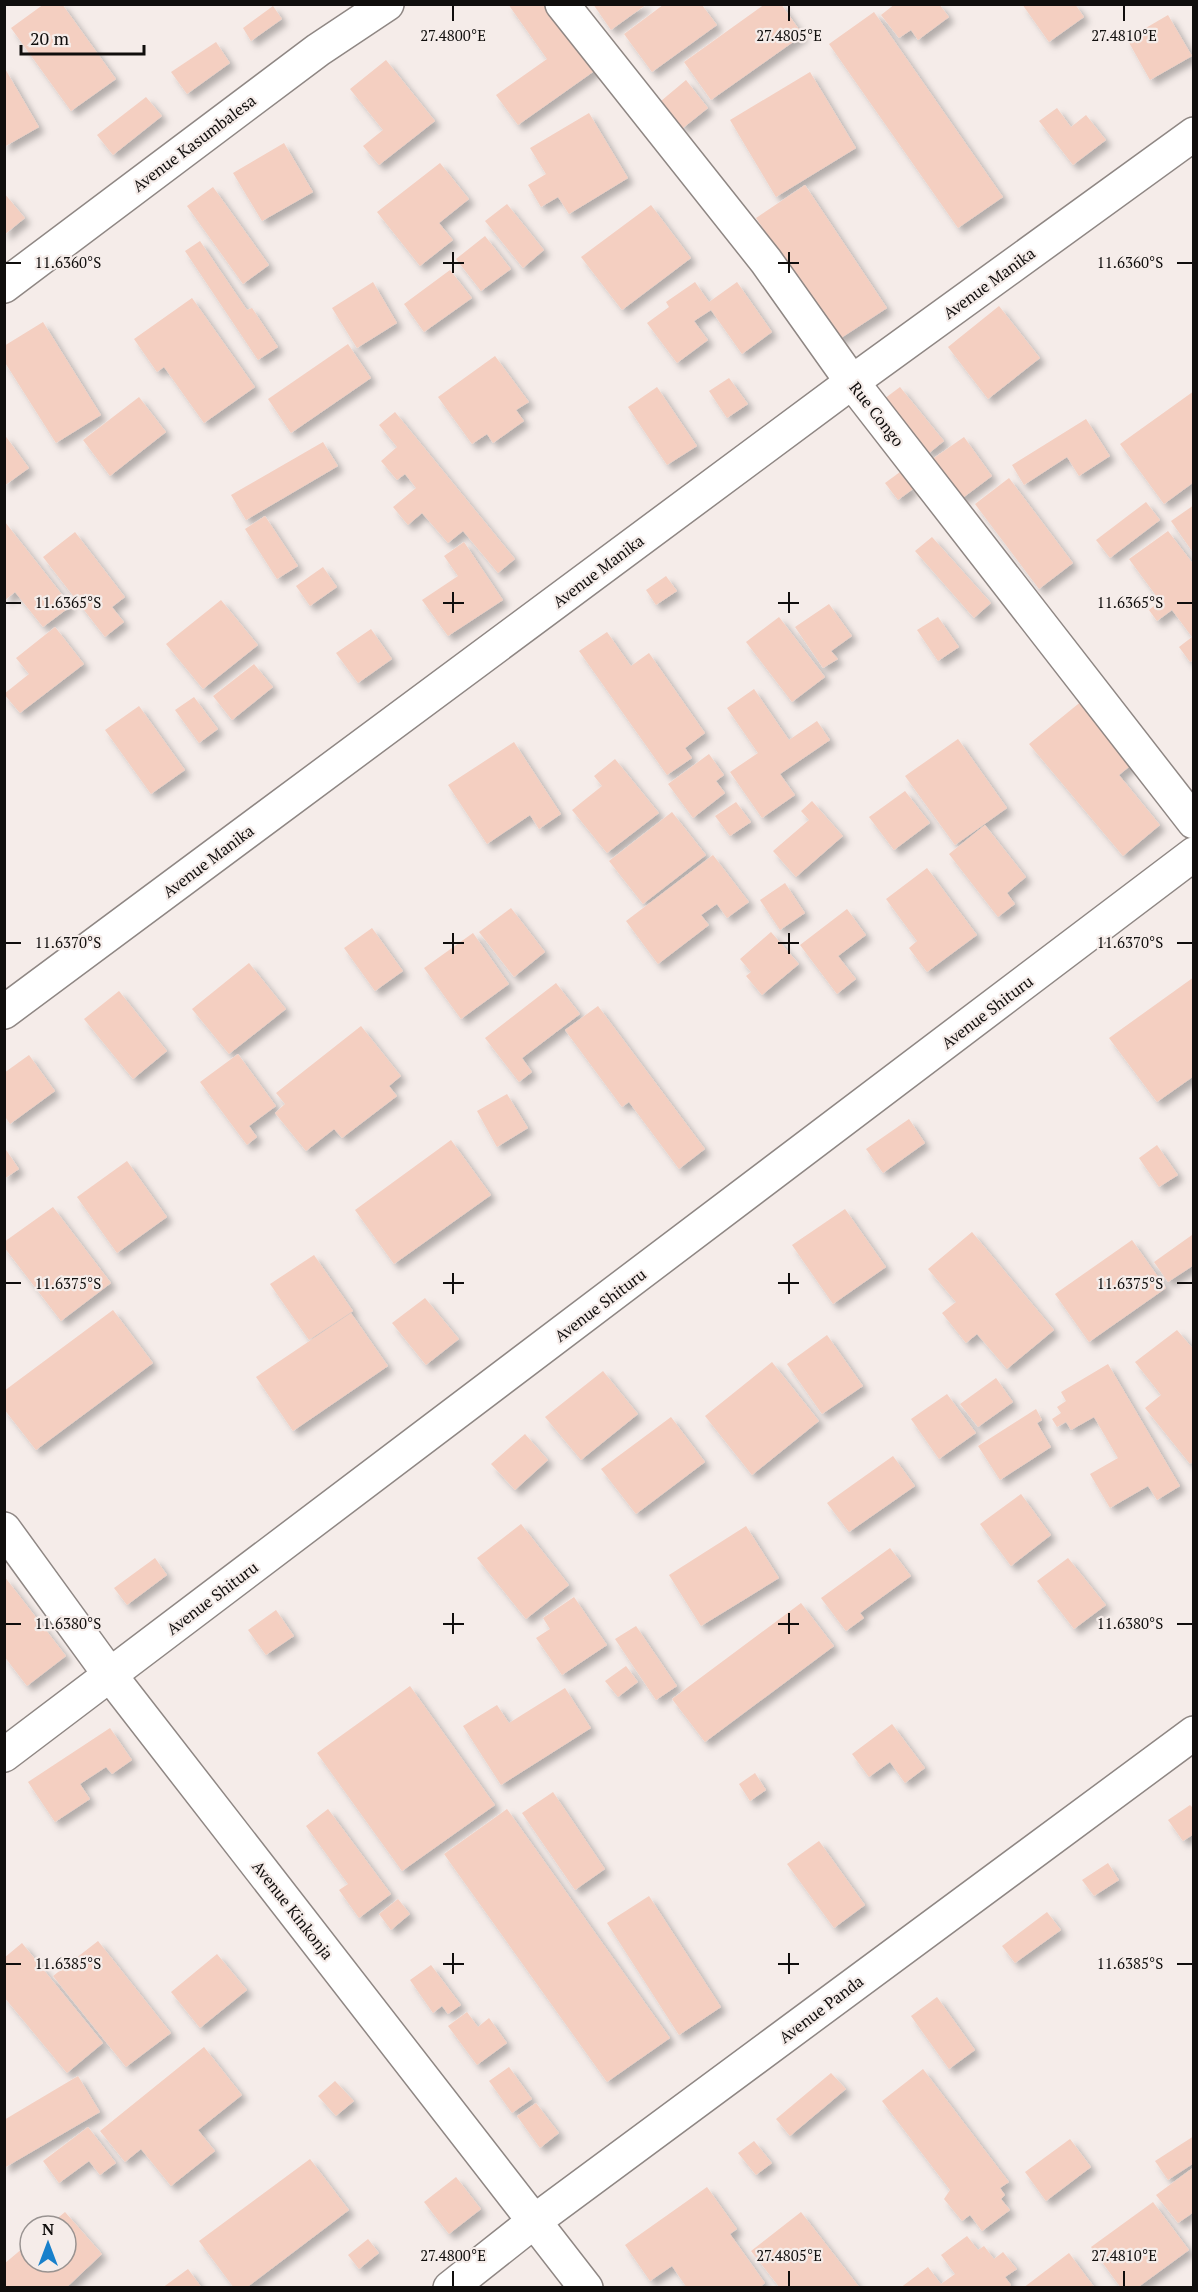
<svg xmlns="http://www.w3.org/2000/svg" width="1198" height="2292" font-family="'PT Serif',serif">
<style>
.building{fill:#f4cfc1;filter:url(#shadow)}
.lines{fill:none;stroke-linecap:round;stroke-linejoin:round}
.minor-casing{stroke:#8f8784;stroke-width:36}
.minor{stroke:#fff;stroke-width:33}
.ticks{fill:none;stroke:#100e0d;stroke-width:2}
.labels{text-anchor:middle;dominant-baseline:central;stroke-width:4.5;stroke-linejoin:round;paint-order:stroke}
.street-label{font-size:16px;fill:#100e0d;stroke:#f5ece9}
.ticks-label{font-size:15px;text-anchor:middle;fill:#100e0d;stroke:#f5ece9;stroke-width:4.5;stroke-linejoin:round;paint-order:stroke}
</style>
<defs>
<filter id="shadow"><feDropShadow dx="5.5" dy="5.5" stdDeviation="3" flood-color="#0004"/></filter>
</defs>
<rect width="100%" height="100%" fill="#f5ece9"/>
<g class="building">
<path d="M44,4h18l54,75 -45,32 -60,-83z"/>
<path d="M508,4h47l45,63 -82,58 -22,-30 51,-36z"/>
<path d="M593,4h54l-36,26z"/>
<path d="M765,4h16l22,31 -92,65 -27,-38z"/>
<path d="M895,4h44l10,13 -31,23 -7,-10 -12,8 -18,-23z"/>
<path d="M1022,4h53l9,13 -35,25z"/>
<path d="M663,5h39l15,20 -65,47 -28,-38z"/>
<path d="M273,6l9,13 -31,22 -8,-13z"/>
<path d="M874,12l129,185 -45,31 -129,-184z"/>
<path d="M1168,15l24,41 -42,24 -23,-41z"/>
<path d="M216,42l14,21 -43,31 -16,-22z"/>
<path d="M386,60l49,61 -56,44 -16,-19 20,-16 -33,-41z"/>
<path d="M4,67l35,60 -35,20z"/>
<path d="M810,72l46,76 -80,49 -46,-77z"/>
<path d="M686,80l22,28 -25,20 -22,-27z"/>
<path d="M146,97l16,19 -49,39 -16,-20z"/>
<path d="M1057,108l14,19 15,-12 20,25 -33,25 -34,-44z"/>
<path d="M589,113l39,65 -59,36 -11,-17 -17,10 -13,-22 18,-11 -16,-26z"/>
<path d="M284,143l29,49 -51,29 -29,-48z"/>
<path d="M440,163l29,36 -30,24 14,17 -33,26 -43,-54z"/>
<path d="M805,185l82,123 -49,32 -82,-122z"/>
<path d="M213,187l56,78 -26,19 -56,-78z"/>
<path d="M4,193l21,25 -21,17z"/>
<path d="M507,204l37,46 -21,18 -38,-47z"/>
<path d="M651,205l40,53 -69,52 -41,-53z"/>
<path d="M485,236l26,33 -30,22 -25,-32z"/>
<path d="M200,241l47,69 5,-2 26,39 -20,13 -73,-109z"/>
<path d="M450,270l22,28 -48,34 -20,-28z"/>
<path d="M373,282l24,41 -40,25 -25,-40z"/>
<path d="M695,282l14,20 28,-20 35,50 -30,22 -31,-44 -17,11 14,19 -31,23 -30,-40 22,-16 -3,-5z"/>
<path d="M192,298l63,89 -51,36 -40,-56 -7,5 -23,-33z"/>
<path d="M999,306l41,52 -52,41 -40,-52z"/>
<path d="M43,322l58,93 -45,28 -52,-82v-15z"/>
<path d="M348,344l23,34 -80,55 -23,-34z"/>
<path d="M495,356l34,46 -13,8 8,11 -31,22 -6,-9 -15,10 -34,-47z"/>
<path d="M729,378l19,26 -21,14 -18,-27z"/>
<path d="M657,387l40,59 -30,19 -39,-58z"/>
<path d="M900,387l44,54 -16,13 -44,-55z"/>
<path d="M1194,391v91l-30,22 -44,-60z"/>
<path d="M139,397l27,35 -56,44 -27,-36z"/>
<path d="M395,412l120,147 -17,14 -35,-42 -15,12 -26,-30 -14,12 -15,-18 23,-19 -11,-14 -8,6 -16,-19 16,-14 -18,-22z"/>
<path d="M1086,419l24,37 -31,20 -12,-19 -43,28 -12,-20z"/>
<path d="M4,434l25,34 -25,18z"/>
<path d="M964,437l28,39 -32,24 -29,-40z"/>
<path d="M323,442l15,24 -92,54 -15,-25z"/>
<path d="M900,472l13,17 -15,11 -13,-17z"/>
<path d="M1009,478l64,85 -34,26 -64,-85z"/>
<path d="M1146,502l14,18 -50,38 -14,-18z"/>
<path d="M1194,505v49l-23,-33z"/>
<path d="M265,516l33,50 -21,13 -32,-50z"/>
<path d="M5,522l66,84 -28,21 -28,-35 -10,8z"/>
<path d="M1168,531l26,34v95l-4,2 -11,-15 13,-10 -20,-27 -15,11 -8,-11 11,-9 -31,-42z"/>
<path d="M75,532l50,65 -13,10 12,15 -19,15 -62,-80z"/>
<path d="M932,537l59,66 -17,15 -59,-67z"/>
<path d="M464,542l39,58 -55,36 -26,-36 36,-24 -14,-20z"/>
<path d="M323,567l14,20 -27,19 -14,-20z"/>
<path d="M666,576l11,15 -21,14 -10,-15z"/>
<path d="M221,600l37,45 -55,44 -37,-45z"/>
<path d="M829,604l23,32 -21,15 7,8 -15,9 -28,-41z"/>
<path d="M779,617l46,60 -33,25 -46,-60z"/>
<path d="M938,617l21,30 -21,14 -21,-31z"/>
<path d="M55,627l29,37 -64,49 -16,-19 25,-20 -13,-16z"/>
<path d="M371,629l21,30 -34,24 -22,-30z"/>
<path d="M607,632l24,34 18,-13 56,80 -20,15 7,10 -25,17 -88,-124z"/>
<path d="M254,664l19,23 -41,33 -19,-24z"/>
<path d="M754,689l35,51 28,-19 13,19 -50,34 15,21 -33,23 -32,-46 28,-19 -31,-45z"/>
<path d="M194,697l24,32 -19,14 -24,-33z"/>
<path d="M1083,700l52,62 -16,13 41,50 -37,31 -94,-112z"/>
<path d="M139,706l46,64 -34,24 -46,-64z"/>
<path d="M958,739l49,69 -52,37 -50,-69z"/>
<path d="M514,742l47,72 -22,15 -9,-14 -43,29 -39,-59z"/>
<path d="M709,754l15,21 -8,6 9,12 -32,25 -25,-34z"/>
<path d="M615,759l44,54 -52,40 -35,-43 30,-24 -8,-10z"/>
<path d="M905,791l25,32 -36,27 -25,-33z"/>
<path d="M812,801l31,35 -47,41 -23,-26 36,-31 -8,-9z"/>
<path d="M736,802l15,20 -21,14 -15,-20z"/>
<path d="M672,812l34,43 -63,49 -34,-43z"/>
<path d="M985,825l41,52 -19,16 8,11 -17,13 -49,-63z"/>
<path d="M713,855l36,47 -22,16 -10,-14 -16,11 8,10 -51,39 -32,-43z"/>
<path d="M927,868l50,67 -50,37 -18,-24 8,-7 -31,-42z"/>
<path d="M785,883l20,30 -25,17 -20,-30z"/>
<path d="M511,908l34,44 -31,25 -35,-45z"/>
<path d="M847,909l19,26 -28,21 18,23 -19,15 -37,-49z"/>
<path d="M372,928l31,43 -28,20 -31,-43z"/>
<path d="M771,932l28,32 -37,31 -16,-19 5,-4 -11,-13z"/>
<path d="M473,933l36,51 -48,35 -37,-51z"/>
<path d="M249,963l37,46 -57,45 -37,-45z"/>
<path d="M1194,977v99l-37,26 -48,-64z"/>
<path d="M556,983l24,31 -58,44 10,14 -13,10 -34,-44z"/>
<path d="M119,991l48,60 -34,28 -49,-60z"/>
<path d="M598,1006l107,143 -26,20 -50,-67 -7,5 -57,-77z"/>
<path d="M361,1026l40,50 -12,10 8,10 -55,42 -8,-9 -28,22 -31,-38 10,-9 -9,-11z"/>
<path d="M238,1054l38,52 -27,20 8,11 -10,8 -47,-63z"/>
<path d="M29,1055l26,36 -45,33 -6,-9v-42z"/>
<path d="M507,1094l21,34 -31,19 -20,-36z"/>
<path d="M909,1119l16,24 -42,30 -17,-24z"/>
<path d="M451,1140l40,55 -97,69 -39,-54z"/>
<path d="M1157,1145l21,30 -19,12 -20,-29z"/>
<path d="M4,1147l15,22 -15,10z"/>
<path d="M127,1161l40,56 -50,36 -40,-56z"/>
<path d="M53,1207l58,76 -50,38 -57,-74v-5z"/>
<path d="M845,1209l41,58 -53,37 -41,-59z"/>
<path d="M972,1232l82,98 -47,39 -30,-35 -11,9 -24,-30 14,-11 -28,-33z"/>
<path d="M1192,1235l2,30 -26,17 -14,-20z"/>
<path d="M1132,1240l34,48 -77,54 -34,-48z"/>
<path d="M314,1255l39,56 -44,29 -39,-56z"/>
<path d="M425,1298l34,41 -33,26 -34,-42z"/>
<path d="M113,1310l40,53 -117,87 -32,-41v-18z"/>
<path d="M351,1313l37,53 -95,65 -37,-54z"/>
<path d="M1177,1330l17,20v111l-4,3 -45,-56 16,-13 -26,-33z"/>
<path d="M827,1335l36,51 -41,28 -35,-50z"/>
<path d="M772,1362l47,59 -67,54 -47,-59z"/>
<path d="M1108,1364l72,122 -23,14 -9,-14 -38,22 -20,-34 28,-16 -24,-41 -23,13 -5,-8 -9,5 -5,-8 9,-6 -4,-6 9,-6 -5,-9z"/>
<path d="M603,1371l35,43 -57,46 -36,-43z"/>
<path d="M996,1378l17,24 -35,25 -18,-23z"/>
<path d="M947,1394l29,39 -37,26 -28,-40z"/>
<path d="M1036,1409l6,11 -5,3 14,24 -51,33 -22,-34z"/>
<path d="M671,1417l34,45 -69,52 -35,-45z"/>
<path d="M525,1434l23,26 -33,30 -24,-26z"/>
<path d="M893,1456l22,30 -66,46 -22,-29z"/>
<path d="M1021,1494l30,41 -40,31 -31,-42z"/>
<path d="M521,1524l48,61 -43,34 -49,-61z"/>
<path d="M746,1526l33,52 -78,48 -32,-51z"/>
<path d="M890,1548l21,28 -51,37 4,5 -18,13 -25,-33z"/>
<path d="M155,1558l12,17 -40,30 -13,-17z"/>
<path d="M1068,1558l38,47 -32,24 -37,-48z"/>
<path d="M4,1576l62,80 -39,30 -23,-30z"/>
<path d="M574,1597l33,48 -45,30 -26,-37 14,-9 -7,-11z"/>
<path d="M801,1603l33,43 -129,96 -33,-43z"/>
<path d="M276,1610l18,26 -28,19 -18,-25z"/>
<path d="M636,1626l41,60 -21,14 -41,-61z"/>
<path d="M626,1666l12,16 -20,15 -13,-16z"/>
<path d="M410,1686l85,119 -93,66 -85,-118z"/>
<path d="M565,1688l26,40 -90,57 -38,-59 34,-21 12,18z"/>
<path d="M892,1724l33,44 -20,15 -15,-21 -21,15 -17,-23z"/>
<path d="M110,1728l22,32 -20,14 -6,-7 -26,17 10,15 -35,23 -27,-40z"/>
<path d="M755,1773l11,17 -16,11 -11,-17z"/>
<path d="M553,1792l52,77 -30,21 -53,-77z"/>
<path d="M1190,1805l4,4v25l-11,7 -15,-21z"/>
<path d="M328,1809l63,85 -32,24 -20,-28 9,-6 -42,-58z"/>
<path d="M507,1809l163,229 -63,44 -163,-228z"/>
<path d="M819,1841l46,64 -31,23 -47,-64z"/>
<path d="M1108,1863l11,17 -25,16 -12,-16z"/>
<path d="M649,1896l72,111 -42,28 -72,-112z"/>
<path d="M398,1899l12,15 -19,16 -12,-16z"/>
<path d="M1047,1912l14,18 -46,33 -13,-17z"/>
<path d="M98,1941l73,92 -45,34 -73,-91z"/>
<path d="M22,1943l81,100 -36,30 -63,-76v-39z"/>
<path d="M217,1954l30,36 -47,38 -29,-36z"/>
<path d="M431,1965l30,40 -13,9 -6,-8 -9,7 -23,-33z"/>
<path d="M937,1997l38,53 -26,19 -38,-53z"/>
<path d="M467,2012l11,15 11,-9 18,25 -30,22 -29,-39z"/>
<path d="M204,2047l38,48 -44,35 17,21 -44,35 -30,-37 -16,13 -25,-31z"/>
<path d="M509,2067l23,32 -20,14 -23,-32z"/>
<path d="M923,2069l86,113 -9,6 5,7 -4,4 9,11 -28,21 -12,-16 -8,6 -18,-22 6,-9 -68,-89z"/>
<path d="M831,2073l15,16 -56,47 -14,-17z"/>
<path d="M78,2076l22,36 -96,56v-48z"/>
<path d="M335,2081l19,20 -18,15 -18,-20z"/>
<path d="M536,2103l23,30 -19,15 -23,-32z"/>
<path d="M88,2127l28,36 -16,12 -11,-14 -30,22 -16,-22z"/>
<path d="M1194,2136v27l-26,17 -13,-19z"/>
<path d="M1070,2139l21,28 -45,34 -21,-29z"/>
<path d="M754,2141l18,22 -16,12 -18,-22z"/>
<path d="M310,2159l39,51 -103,78h-12l-35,-47z"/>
<path d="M1194,2167v45l-16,11 -22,-28z"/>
<path d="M456,2177l25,32 -32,25 -25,-32z"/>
<path d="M707,2187l30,42 -7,5 35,49 -6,5h-72l-15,-22 -22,15 -25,-36z"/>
<path d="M1153,2202l36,48 -52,38h-16l-30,-41z"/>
<path d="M65,2212l37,42 -36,34h-62v-24l26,-22v20h36v-36h-18z"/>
<path d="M801,2212l59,76h-80l-29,-37z"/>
<path d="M967,2236l11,14 6,-4 10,13 9,-7 14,17 -12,8 6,8 -3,3h-108l28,-21 13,17 14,-10 -14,-19z"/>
<path d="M368,2239l11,14 -20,16 -11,-14z"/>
<path d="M1069,2253l26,35h-72z"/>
<path d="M188,2269l14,19h-40z"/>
</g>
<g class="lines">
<defs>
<g id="minor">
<path d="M562,4l204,257 86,121 342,440"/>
<path d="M4,286l314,-236 69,-46"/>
<path d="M4,1012l848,-630 342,-248"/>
<path d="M4,1529l106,146 476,613"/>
<path d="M4,1755l1190,-901"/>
<path d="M450,2288l86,-68 658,-487"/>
</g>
</defs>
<use href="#minor" class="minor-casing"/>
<use href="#minor" class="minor"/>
</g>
<path class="ticks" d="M453,6v15M789,6v15M1124,6v15M453,252v21M789,252v21M6,263h15M443,263h21M778,263h21M1177,263h15M453,592v21M789,592v21M6,603h15M443,603h21M778,603h21M1177,603h15M453,933v21M789,933v21M6,943h15M443,943h21M778,943h21M1177,943h15M453,1273v21M789,1273v21M6,1283h15M443,1283h21M778,1283h21M1177,1283h15M453,1613v21M789,1613v21M6,1624h15M443,1624h21M778,1624h21M1177,1624h15M453,1953v21M789,1953v21M6,1964h15M443,1964h21M778,1964h21M1177,1964h15M453,2271v15M789,2271v15M1124,2271v15"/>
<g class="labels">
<g class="street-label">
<text transform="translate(194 143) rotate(-37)">Avenue Kasumbalesa</text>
<text transform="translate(989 283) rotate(-36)">Avenue Manika</text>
<text transform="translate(877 414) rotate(52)">Rue Congo</text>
<text transform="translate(598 571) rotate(-37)">Avenue Manika</text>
<text transform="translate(208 861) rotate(-37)">Avenue Manika</text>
<text transform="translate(987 1012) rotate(-37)">Avenue Shituru</text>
<text transform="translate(600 1305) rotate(-37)">Avenue Shituru</text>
<text transform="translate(212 1598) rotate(-37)">Avenue Shituru</text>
<text transform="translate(293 1910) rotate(52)">Avenue Kinkonja</text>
<text transform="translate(821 2009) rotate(-37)">Avenue Panda</text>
</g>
</g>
<g class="ticks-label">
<text x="453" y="41">27.4800°E</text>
<text x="789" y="41">27.4805°E</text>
<text x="1124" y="41">27.4810°E</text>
<text x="68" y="268">11.6360°S</text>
<text x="1130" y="268">11.6360°S</text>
<text x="68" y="608">11.6365°S</text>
<text x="1130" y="608">11.6365°S</text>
<text x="68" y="948">11.6370°S</text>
<text x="1130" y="948">11.6370°S</text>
<text x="68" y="1289">11.6375°S</text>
<text x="1130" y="1289">11.6375°S</text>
<text x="68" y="1629">11.6380°S</text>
<text x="1130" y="1629">11.6380°S</text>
<text x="68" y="1969">11.6385°S</text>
<text x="1130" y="1969">11.6385°S</text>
<text x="453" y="2261">27.4800°E</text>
<text x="789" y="2261">27.4805°E</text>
<text x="1124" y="2261">27.4810°E</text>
</g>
<rect width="1198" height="2292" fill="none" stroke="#100e0d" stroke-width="12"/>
<g transform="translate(48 2244)"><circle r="28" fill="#f5ece9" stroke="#999391" stroke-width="1.5"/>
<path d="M0-4.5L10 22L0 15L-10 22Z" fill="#1880cb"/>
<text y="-9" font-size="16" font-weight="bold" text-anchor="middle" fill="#100e0d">N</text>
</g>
<path d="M21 45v9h123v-9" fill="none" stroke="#100e0d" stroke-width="3"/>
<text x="30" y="45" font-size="18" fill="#100e0d" stroke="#f5ece9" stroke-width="4.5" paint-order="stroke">20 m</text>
</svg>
